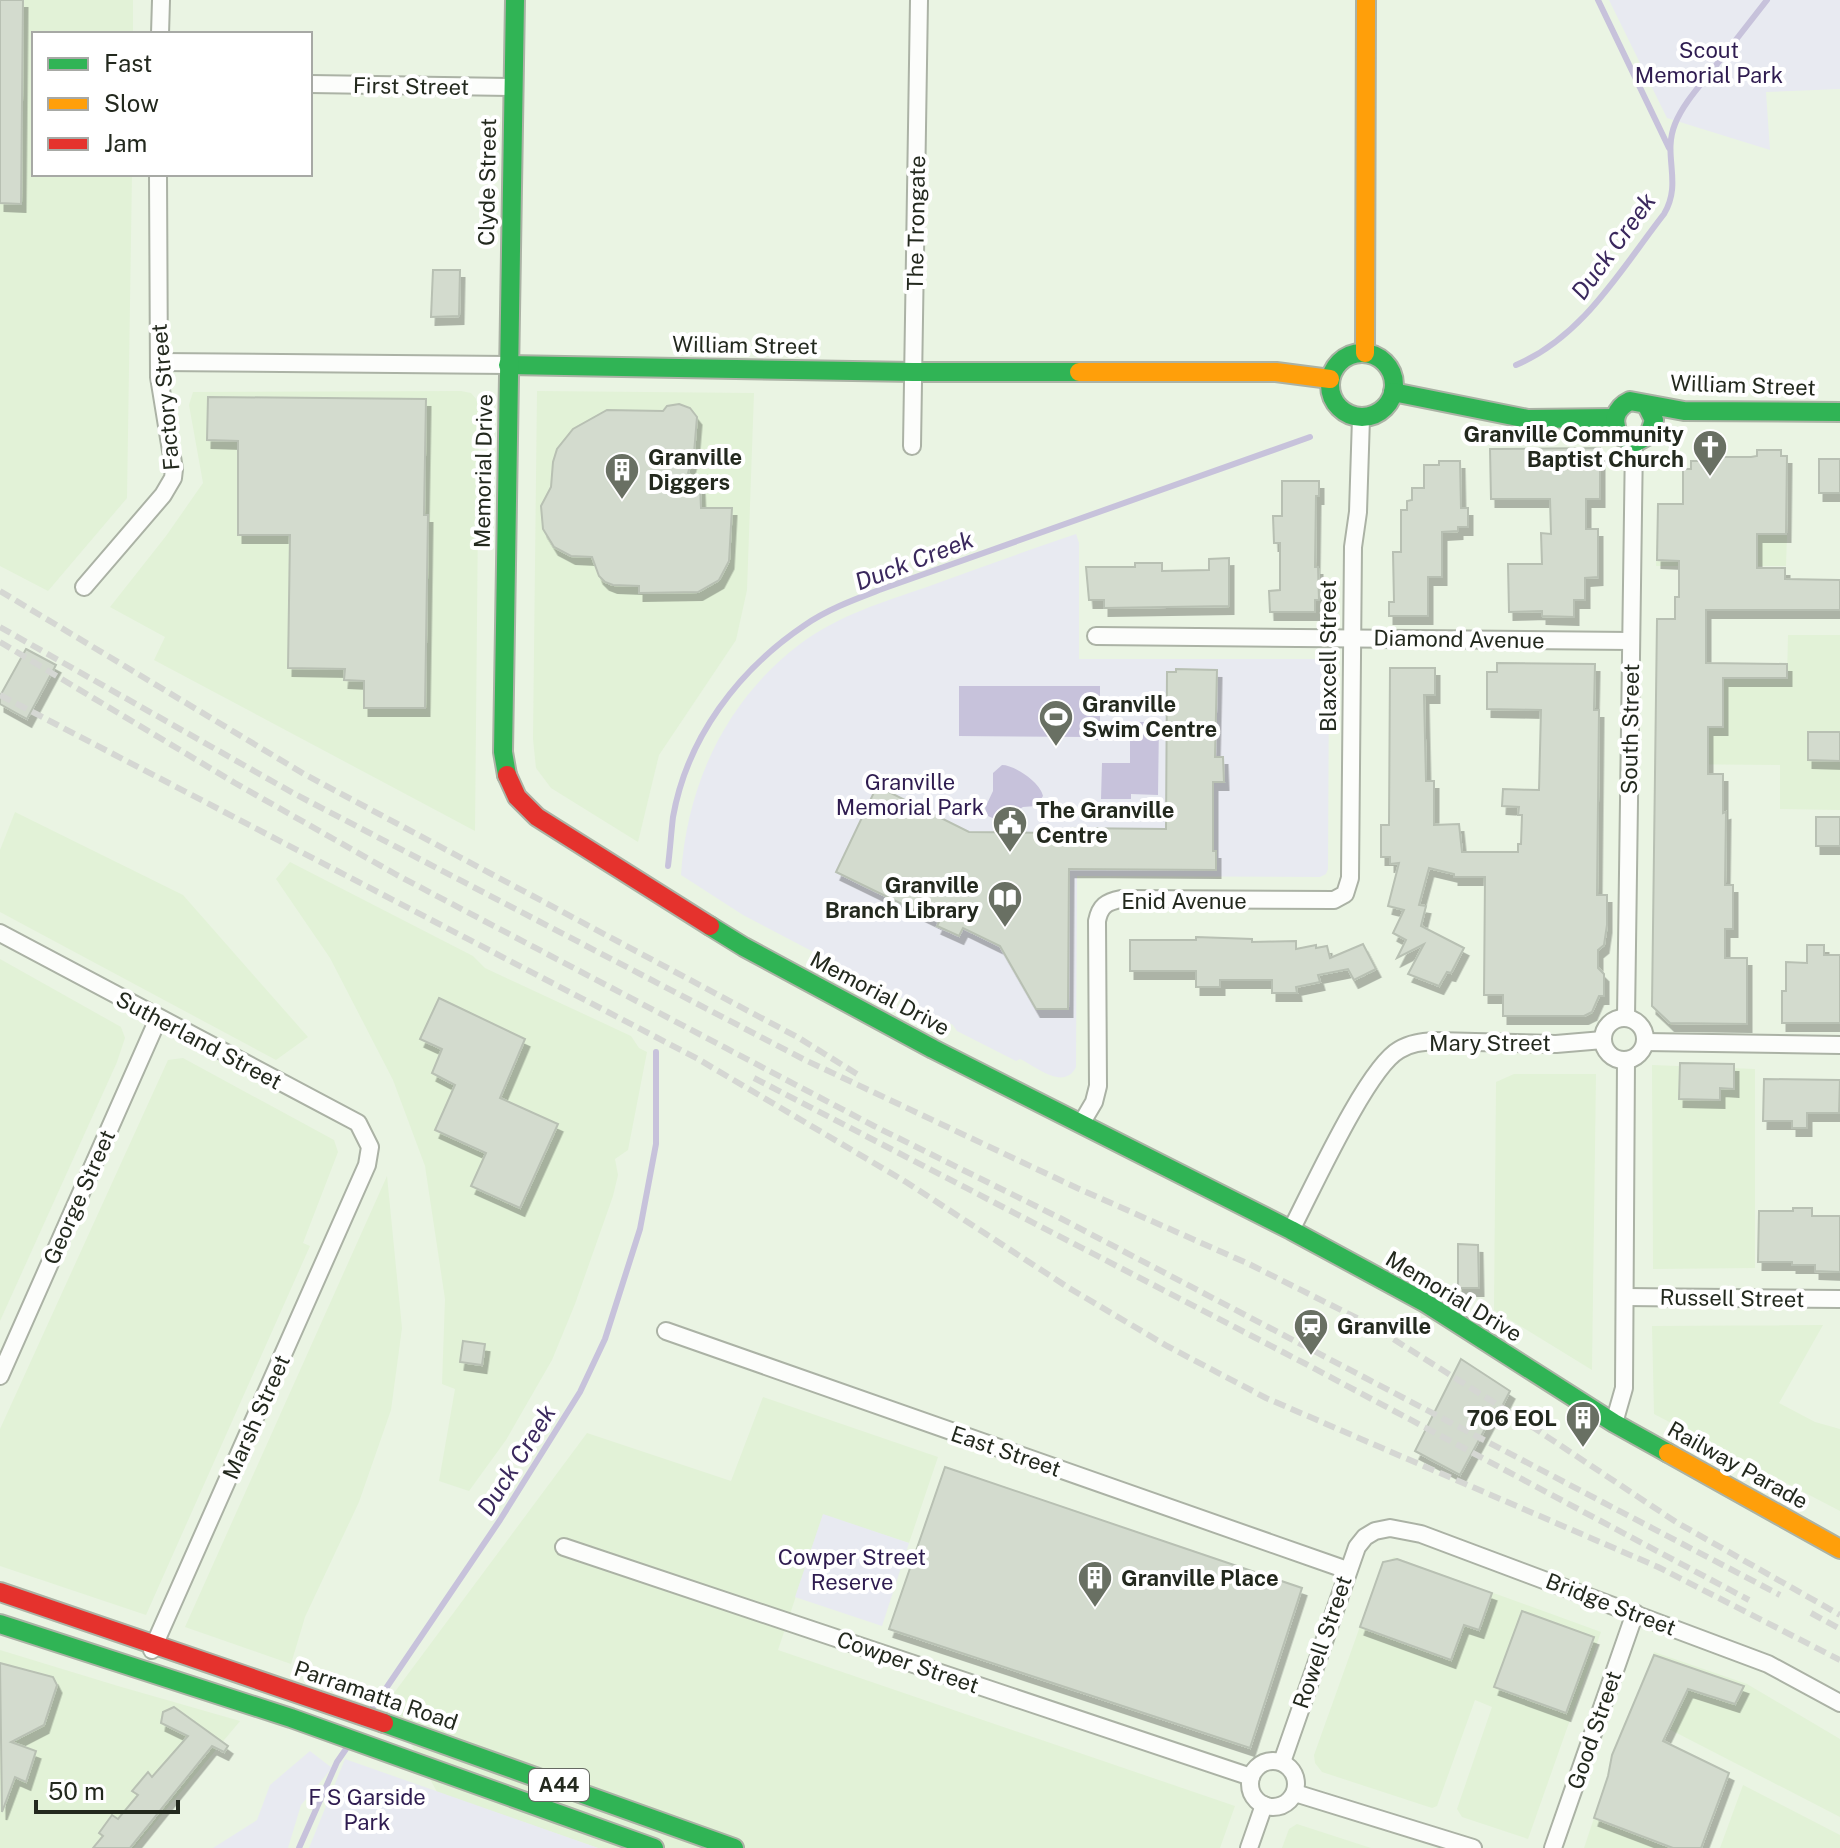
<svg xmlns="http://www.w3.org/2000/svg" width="1840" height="1848" font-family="'Public Sans',sans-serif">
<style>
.built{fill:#e2f2d7}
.green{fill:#e8eaf1}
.water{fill:#c7c2db}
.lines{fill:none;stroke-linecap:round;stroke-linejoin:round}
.stream{stroke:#c7c2db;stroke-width:6}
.building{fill:#d3dbce;stroke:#b8c0b3;stroke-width:2;filter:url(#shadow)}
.street-casing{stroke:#abb2a5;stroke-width:20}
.fast-casing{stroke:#abb2a5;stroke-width:22}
.slow-casing{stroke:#abb2a5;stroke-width:22}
.jam-casing{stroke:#abb2a5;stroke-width:22}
.street{stroke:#fcfdfb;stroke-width:16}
.fast{stroke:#30b455;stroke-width:18}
.slow{stroke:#ff9f0a;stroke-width:18}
.jam{stroke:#e5322d;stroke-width:18}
.rail{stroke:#d5d7d3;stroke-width:6;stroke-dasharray:12 6;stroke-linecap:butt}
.labels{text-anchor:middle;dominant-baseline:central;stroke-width:8;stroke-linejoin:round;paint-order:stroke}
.shield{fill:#fff;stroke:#656962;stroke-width:2}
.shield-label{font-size:20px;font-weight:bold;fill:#23291e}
.park-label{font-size:22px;fill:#2f1c50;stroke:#fff}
.street-label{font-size:22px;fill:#23291e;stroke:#fff}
.poi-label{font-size:22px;font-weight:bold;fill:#23291e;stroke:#fff;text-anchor:start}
.water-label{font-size:24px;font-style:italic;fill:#3a285d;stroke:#fff}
</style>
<defs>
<filter id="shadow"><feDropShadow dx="4.5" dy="8" stdDeviation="0" flood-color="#0004"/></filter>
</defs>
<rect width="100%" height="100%" fill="#eaf4e3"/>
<g class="built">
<path d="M0,0h133v34h-99v140h98l-5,324 -79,93 -48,-25z"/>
<path d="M461,391l10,2 6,7 2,8 -4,423 -321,-171 11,-23 -55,-30 56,-71 37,-53 -14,-78 4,-13z"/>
<path d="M537,391l217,2 -7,197 -11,50 -77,115 -21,87 -87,-54 -15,-20 -3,-29z"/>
<path d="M1657,535h130l-1,31h-130z"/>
<path d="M1788,635h52v175l-60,-1v-44l-125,-1 1,-87 131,1z"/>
<path d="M15,812l168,83 125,142 -32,23 -276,-148v-62z"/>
<path d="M290,862l183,94 12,12 146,68 8,12 8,4 -19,98 -13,9 3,16 -5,21 -38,108 -23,56 -46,80 -37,51 -30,-10 16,-92 -13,-5 3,-85 -20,-133 -32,-86 -63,-122 -54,-79z"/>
<path d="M0,959l121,68 4,11 -8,24 -117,259z"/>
<path d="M183,1058l151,82 4,12 -35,91 7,3 -164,369 -146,-49v-137l168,-369z"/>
<path d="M1652,1065l103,4v199l-102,1z"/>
<path d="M1514,1074h82l-4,296 -98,-60 2,-228z"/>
<path d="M387,1176l15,152 -11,82 -32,92 -54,115 -14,47 -106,-37z"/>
<path d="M1823,1325l-44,78 36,19 25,7v82l-186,-97 -2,-88z"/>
<path d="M763,1397l175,60 -29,86 -86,-28 -45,135 457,156 -15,42h-622l-161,-56 -49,-91 199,-268 144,48z"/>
<path d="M1394,1557l207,75 -73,207 -66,-22 -5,-8 35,-102 -17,-7 -38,106 -5,2 -110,-36 -7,-9 -1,-8 68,-190z"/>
<path d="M0,1650l118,36 122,35 -106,127h-134z"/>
<path d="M1654,1652l93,32 93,55v78l-208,-107z"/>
<path d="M1743,1785l97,50v13h-120z"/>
<path d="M1594,1818l75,30h-85z"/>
<path d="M1297,1824l74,24h-89l7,-19z"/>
</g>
<g class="green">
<path d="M1609,0h231v89l-74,3 4,58 -103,-32z"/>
<path d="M1076,534l3,9v116h241l7,3 2,7 -1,200 -2,5 -6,3 -243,-1 -1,191c-12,24 -39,0 -56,-8l-4,2 -59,-30 -4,-6 -210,-110 -62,-40c6,-91 45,-175 119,-231 37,-28 83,-42 127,-57 49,-18 99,-36 149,-53z"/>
<path d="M823,1514l86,29 -27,83 -87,-29z"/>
<path d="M310,1751l22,17 -31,37 -13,43h-75l44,-28 13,-35z"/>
<path d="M345,1759l253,89h-289z"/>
</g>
<g class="water">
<path d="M959,686h141v54h-10l-1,-3 -130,-1z"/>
<path d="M1130,722h29l-1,73 -27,-1v5h-30l1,-36h28z"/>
<path d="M1002,765c13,0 39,18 41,31l-7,10 -13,1 -24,14 -11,-5 -3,-8 8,-17v-18z"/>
</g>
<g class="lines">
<g class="stream">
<path d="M1598,0l71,148"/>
<path d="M1516,365c67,-28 105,-96 148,-151 19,-32 -2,-58 11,-90 7,-18 22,-35 35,-51 19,-24 38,-49 57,-73"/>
<path d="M668,866c2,-16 3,-32 5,-49 14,-79 65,-147 132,-192 23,-16 51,-26 77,-36l428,-152"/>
<path d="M372,1709l128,-189 80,-128 25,-53 35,-110 16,-85v-92"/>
<path d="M299,1848l38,-86 9,-13"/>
</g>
</g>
<g class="building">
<path d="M0,0h23l-2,204 -21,-1z"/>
<path d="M433,270h27l-1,46 -28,1z"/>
<path d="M208,397l218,2 -2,116h4l-3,193h-61v-27l-20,-1 1,-11 -57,-1 2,-133h-52v-94l-31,-1z"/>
<path d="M679,404l11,4 7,9 -3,36 -6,20 12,11 1,24h31l-3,53 -10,19 -21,12 -59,1v-7l-26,-1 -8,-3 -6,-6 -7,-19 -21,-1 -17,-9 -11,-18 -2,-23 10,-19 2,-25 4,-13 16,-20 34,-19 56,1 4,-5z"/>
<path d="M1600,448v51h-14v30h12v48l-13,1v22h-11v17l-32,-1v-5l-33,1 -1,-48h34l-1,-31 10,1 -1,-35h-59l-1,-50z"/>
<path d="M1757,450h24v6h6l-1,78h-29v34h28v11l55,1v30h-134v53l81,1v14h-64v49h-15v47h15v39l3,-1 -1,73h8v44h-8v29h22v66l-77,-1 -18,-17 5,-387h18v-22h4v-36l-22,-1 1,-56h25v-35h8v-8h26v-4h34l6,-1z"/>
<rect x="1819" y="459" width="21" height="34"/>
<path d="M1439,461h21l1,47h7v19h-10v4l-16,1v45h-14v39h-39v-14h5l-1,-50h8v-42h6v-9l5,-1v-12h12v-23h15z"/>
<path d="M1282,481h37v15h-3l-1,71h3l1,33h-4v12h-45l-1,-21 11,-1v-47h-6l-1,-27h9z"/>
<path d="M1229,558v48l-125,2v-8h-15l-3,-33h49v-4h27v8l47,-1v-11z"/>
<path d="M26,649l30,16 -29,54 -27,-15v-8z"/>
<path d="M1497,663l98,1 -1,46h5l-2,185h10v30l-3,20 -6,5v18l6,6v22h-5l-7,16 -8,4h-81v-21h-19l1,-118h-31v-3l-25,-6 -10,37 7,1 -5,20 43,22 -13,25 -4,-1 -8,14 -31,-12 16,-30 -27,14 9,-18 -13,-7 11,-23 -16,-4 11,-43 -9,1v-7h-9v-32h8l1,-157h45v27h-11l2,86h8v44l25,-1 3,28h56v-8h3l1,-29h-4l1,-8 -17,-1 1,-17 36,1 2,-80 -54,-1v-37h10z"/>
<path d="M1176,669l41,1 -2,87h8l1,25h-11v69h3v19l-147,-1 -1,140h-32l-36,-63 -37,-18 -4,8 -22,-10 2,-4 -103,-50 41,-86 92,46 100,1v-5l97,1 1,-157h9z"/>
<path d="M1808,732h32v29l-32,-1z"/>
<rect x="1816" y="817" width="24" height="29"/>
<path d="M1196,937l56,2v3l44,-1v8l20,-4v3l11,-2 3,12 33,-14 13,25 -22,11 -6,-11 -30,6 2,7 -24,5 1,6h-25v-13h-52v7h-24v-16h-66v-31h66z"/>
<path d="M1807,945h17v10h16v68h-58v-32h4v-29l21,1z"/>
<path d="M439,998l86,41 -25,59 58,26 -38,84 -49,-22 15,-33 -51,-23 20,-45 -23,-12 10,-24 -22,-10z"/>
<path d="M1680,1063l54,1v25l-14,-1v12l-41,-1z"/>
<path d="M1764,1079l76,1 -1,33h-32v15h-15v-7h-29z"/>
<path d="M1793,1208h19v8h28v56l-25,-1v-6h-23v-3h-34l1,-51h34z"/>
<path d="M1458,1244l20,1 1,43h-21z"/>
<path d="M463,1341l22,3 -3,21 -22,-3z"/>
<path d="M1461,1359l49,32 -13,25 -4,-2 -33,61 -45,-24z"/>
<path d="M945,1467l357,121 -52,160 -361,-119z"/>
<path d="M1397,1559l95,34 -13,37 -15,-5 -13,35 -91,-33 23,-65z"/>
<path d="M1522,1611l72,26 -28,76 -72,-26z"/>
<path d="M1654,1655l90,31 -9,18 -47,-15 -25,52 66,32 -28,75h-28l-79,-30 14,-42 4,-21z"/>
<path d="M0,1663l53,14 4,8 -13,40 -33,17 25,9 -10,31 -11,-5 -13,35z"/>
<path d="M174,1707l54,39 -4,6 -12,-6 -82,102h-37l10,-12 -4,-3 13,-18 6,4 20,-24 -6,-4 16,-19 4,5 36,-41 -27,-13 2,-11z"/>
</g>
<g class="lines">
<defs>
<g id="street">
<path d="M160,34l1,-34"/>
<path d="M310,84l203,3"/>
<path d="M159,362l349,3"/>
<path d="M912,446l7,-446"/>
<path d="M84,587l79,-92 10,-17 1,-9 -15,-92 -1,-203"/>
<path d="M1096,636l535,5"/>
<path d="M0,933l358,190 12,24 -3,18 -215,485"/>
<path d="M1626,1017l8,-576"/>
<circle cx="1624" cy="1039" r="21"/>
<path d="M1645,1042l195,3"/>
<path d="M1081,1124l13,-22 4,-16 -1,-165c3,-15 9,-19 24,-22l213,1 11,-6 5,-16 3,-331 5,-35 3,-94"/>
<path d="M1291,1230c20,-38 76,-162 108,-180 11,-7 23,-8 36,-9l121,3 47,-4"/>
<path d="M1625,1297l215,2"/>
<path d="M666,1331l681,239"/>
<path d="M0,1376l158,-357"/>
<path d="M1614,1423l10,-35 2,-328"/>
<path d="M564,1547l687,230"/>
<circle cx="1273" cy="1784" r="23"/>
<path d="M1282,1762l75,-215 8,-10 10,-6 15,-3 31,6 347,130 72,39"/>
<path d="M1295,1793l178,55"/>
<path d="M1249,1848l15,-43"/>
<path d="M1553,1848l82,-235"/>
</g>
<g id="fast">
<circle cx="1362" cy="385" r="32"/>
<path d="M508,365l405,7h166"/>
<path d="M1393,392l135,27 86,-1"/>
<path d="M1646,404l8,16 -5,15 -13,7 -16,-6c-9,-14 -5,-28 10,-35l54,10 156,1"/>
<path d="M507,775l-4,-23 12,-752"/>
<path d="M710,926l34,21 189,102 358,181 133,72 190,121 54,30"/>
<path d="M0,1624l291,94 363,130"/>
<path d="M384,1723l350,125"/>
</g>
<g id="slow">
<path d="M1365,353l1,-353"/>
<path d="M1079,372h197l54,7"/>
<path d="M1668,1453l172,96"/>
</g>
<g id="jam">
<path d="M507,775l10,22 20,20 173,109"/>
<path d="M0,1592l384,131"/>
</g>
</defs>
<use href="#street" class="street-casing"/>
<use href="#fast" class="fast-casing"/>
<use href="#slow" class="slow-casing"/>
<use href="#jam" class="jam-casing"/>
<use href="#street" class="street"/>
<use href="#fast" class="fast"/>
<use href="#slow" class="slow"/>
<use href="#jam" class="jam"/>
<g class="rail">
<path d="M0,591l304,183 495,264 58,36"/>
<path d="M0,627l293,166 512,267 272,128 172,76 122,61 157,99 148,98 164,93"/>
<path d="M0,642l235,141 162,92 477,251 186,92 720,377"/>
<path d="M0,695l698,364 208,123 163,106 98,58 99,52 392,169 182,93"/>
<path d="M754,1078l550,285 445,237"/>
<path d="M1811,1613l29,16"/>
</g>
</g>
<defs>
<symbol id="church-pin" viewBox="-11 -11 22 30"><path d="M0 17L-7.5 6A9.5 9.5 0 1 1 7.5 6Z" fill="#697063" stroke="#fff"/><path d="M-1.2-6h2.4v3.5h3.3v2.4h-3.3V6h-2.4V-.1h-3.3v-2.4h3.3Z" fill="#fff"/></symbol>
<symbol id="building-pin" viewBox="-11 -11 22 30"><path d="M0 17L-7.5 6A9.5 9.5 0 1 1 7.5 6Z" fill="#697063" stroke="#fff"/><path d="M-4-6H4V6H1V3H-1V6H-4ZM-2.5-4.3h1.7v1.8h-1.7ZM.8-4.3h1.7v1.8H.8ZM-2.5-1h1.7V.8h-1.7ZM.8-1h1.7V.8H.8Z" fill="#fff"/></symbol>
<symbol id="stadium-pin" viewBox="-11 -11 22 30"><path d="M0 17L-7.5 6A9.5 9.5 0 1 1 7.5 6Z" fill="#697063" stroke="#fff"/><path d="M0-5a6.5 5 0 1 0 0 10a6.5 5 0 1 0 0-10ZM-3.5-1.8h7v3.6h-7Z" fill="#fff"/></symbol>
<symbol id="civic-pin" viewBox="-11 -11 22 30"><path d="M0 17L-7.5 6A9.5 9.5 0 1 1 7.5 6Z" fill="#697063" stroke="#fff"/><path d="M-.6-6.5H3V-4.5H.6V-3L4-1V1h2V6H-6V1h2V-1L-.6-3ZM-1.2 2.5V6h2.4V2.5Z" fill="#fff"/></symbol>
<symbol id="library-pin" viewBox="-11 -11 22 30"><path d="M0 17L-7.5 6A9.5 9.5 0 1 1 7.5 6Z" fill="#697063" stroke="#fff"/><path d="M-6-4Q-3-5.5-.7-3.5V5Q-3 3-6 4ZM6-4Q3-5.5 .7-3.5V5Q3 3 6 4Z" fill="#fff"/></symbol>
<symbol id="station-pin" viewBox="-11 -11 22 30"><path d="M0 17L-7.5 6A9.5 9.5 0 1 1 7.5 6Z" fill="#697063" stroke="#fff"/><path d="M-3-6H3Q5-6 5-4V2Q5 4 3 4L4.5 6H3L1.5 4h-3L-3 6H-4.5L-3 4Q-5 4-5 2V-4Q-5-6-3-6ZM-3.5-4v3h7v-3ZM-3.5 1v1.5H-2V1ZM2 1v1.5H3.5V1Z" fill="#fff"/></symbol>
</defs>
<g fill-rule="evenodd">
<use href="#church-pin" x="1690" y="427" width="40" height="54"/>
<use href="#building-pin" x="602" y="450" width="40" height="54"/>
<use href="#stadium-pin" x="1036" y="697" width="40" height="54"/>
<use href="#civic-pin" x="990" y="803" width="40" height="54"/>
<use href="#library-pin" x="985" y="878" width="40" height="54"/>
<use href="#station-pin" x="1291" y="1306" width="40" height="54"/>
<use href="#building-pin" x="1563" y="1398" width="40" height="54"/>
<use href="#building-pin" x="1075" y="1558" width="40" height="54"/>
</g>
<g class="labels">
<rect class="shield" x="529" y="1769" width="60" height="32" rx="6"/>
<g class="shield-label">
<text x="559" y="1785">A44</text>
</g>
<g class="park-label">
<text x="1709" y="50">Scout<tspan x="1709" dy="25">Memorial Park</tspan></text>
<text x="910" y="782">Granville<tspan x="910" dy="25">Memorial Park</tspan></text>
<text x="852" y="1557">Cowper Street<tspan x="852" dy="25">Reserve</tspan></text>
<text x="367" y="1797">F S Garside<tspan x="367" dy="25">Park</tspan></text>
</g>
<g class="street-label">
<text transform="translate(411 86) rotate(1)">First Street</text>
<text transform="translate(487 182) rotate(-89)">Clyde Street</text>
<text transform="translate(916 223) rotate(-89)">The Trongate</text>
<text transform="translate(745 345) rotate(1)">William Street</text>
<text transform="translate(1743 385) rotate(2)">William Street</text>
<text transform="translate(165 397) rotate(-95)">Factory Street</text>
<text transform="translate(483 471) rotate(-89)">Memorial Drive</text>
<text transform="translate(1459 639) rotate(1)">Diamond Avenue</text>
<text transform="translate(1328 656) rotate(-90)">Blaxcell Street</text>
<text transform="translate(1630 729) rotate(-89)">South Street</text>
<text x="1184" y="901">Enid Avenue</text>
<text transform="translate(880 993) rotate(28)">Memorial Drive</text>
<text transform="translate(199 1040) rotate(28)">Sutherland Street</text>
<text x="1490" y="1043">Mary Street</text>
<text transform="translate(79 1197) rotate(-66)">George Street</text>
<text transform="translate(1454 1296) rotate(31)">Memorial Drive</text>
<text transform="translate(1732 1298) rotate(1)">Russell Street</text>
<text transform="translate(256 1417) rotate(-66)">Marsh Street</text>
<text transform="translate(1006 1451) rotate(19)">East Street</text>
<text transform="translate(1738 1465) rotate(29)">Railway Parade</text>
<text transform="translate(1611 1604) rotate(21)">Bridge Street</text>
<text transform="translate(1322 1642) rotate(-71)">Rowell Street</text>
<text transform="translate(908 1662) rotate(19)">Cowper Street</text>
<text transform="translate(376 1695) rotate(19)">Parramatta Road</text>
<text transform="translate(1594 1730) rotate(-71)">Good Street</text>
</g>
<g class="poi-label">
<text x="1684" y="434" text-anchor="end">Granville Community<tspan x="1684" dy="25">Baptist Church</tspan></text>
<text x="648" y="457">Granville<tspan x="648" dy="25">Diggers</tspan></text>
<text x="1082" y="704">Granville<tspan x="1082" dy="25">Swim Centre</tspan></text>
<text x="1036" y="810">The Granville<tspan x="1036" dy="25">Centre</tspan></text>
<text x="979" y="885" text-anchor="end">Granville<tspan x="979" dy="25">Branch Library</tspan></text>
<text x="1337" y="1326">Granville</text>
<text x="1557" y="1418" text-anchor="end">706 EOL</text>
<text x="1121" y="1578">Granville Place</text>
</g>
<g class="water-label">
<text transform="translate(1613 246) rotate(-54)">Duck Creek</text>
<text transform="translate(914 560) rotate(-21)">Duck Creek</text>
<text transform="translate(516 1460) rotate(-58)">Duck Creek</text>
</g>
</g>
<rect x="32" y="32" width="280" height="144" fill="#ffffff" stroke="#a7a9a5" stroke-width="2"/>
<rect x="48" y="58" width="40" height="12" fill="#30b455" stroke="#a7a9a5" stroke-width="2"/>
<text x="104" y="72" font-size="24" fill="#23291e">Fast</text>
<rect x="48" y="98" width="40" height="12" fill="#ff9f0a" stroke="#a7a9a5" stroke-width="2"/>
<text x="104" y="112" font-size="24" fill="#23291e">Slow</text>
<rect x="48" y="138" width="40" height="12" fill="#e5322d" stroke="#a7a9a5" stroke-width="2"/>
<text x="104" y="152" font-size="24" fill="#23291e">Jam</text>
<path d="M36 1800v12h142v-12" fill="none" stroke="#23291e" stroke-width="4"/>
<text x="48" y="1800" font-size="24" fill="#23291e" stroke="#ffffff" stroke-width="6" paint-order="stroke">50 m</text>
</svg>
